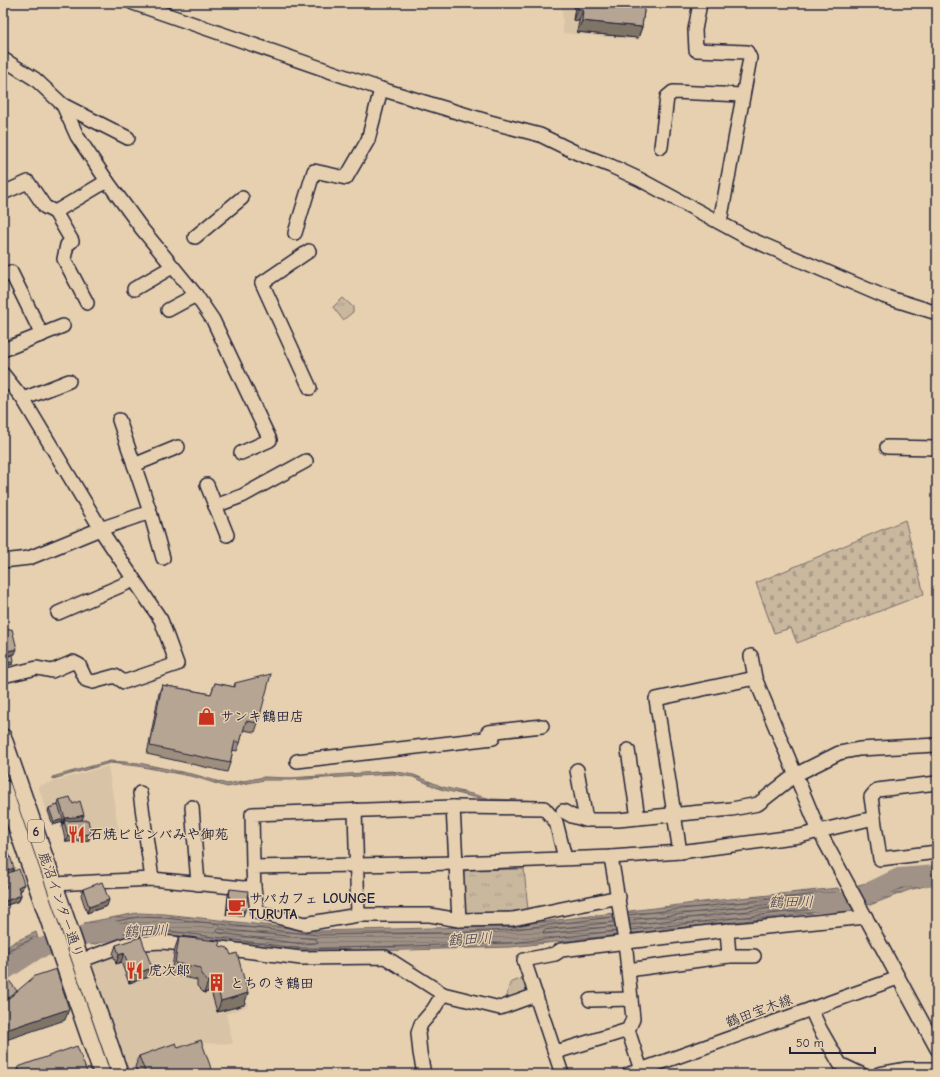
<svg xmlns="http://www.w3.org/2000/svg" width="940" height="1077" font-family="'Comic Neue','Klee One',sans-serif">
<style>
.built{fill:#d8c3a6}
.cemetery{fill:url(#cemetery-stones);stroke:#766c6c}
.park{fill:url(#park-tufts);stroke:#766c6c}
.water{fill:url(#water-rules);stroke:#6e6568}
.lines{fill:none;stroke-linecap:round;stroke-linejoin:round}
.shore{stroke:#544f59;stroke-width:1}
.river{stroke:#a09286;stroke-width:20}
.minor-casing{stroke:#22223b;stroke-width:16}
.major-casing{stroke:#22223b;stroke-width:19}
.minor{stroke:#e6d0af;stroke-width:13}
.major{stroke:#e6d0af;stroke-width:16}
.wall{fill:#9d8e7e;stroke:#22223b}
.shaded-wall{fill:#7f7466;stroke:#22223b}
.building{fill:#b6a592;stroke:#22223b}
.labels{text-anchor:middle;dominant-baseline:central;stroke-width:3;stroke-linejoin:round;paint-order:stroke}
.shield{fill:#e6d0af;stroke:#5d565e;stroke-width:1}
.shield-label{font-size:13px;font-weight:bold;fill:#22223b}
.poi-label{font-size:14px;font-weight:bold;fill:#22223b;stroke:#e6d0af;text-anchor:start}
.street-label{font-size:14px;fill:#22223b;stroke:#e6d0af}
.water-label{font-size:15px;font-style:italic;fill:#423e4e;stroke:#e6d0af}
</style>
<defs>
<pattern id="cemetery-stones" width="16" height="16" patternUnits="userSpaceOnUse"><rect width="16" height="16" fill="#c9b79e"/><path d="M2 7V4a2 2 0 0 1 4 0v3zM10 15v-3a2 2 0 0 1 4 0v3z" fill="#ac9d89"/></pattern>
<pattern id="park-tufts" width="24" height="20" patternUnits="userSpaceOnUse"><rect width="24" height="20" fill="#c9b79e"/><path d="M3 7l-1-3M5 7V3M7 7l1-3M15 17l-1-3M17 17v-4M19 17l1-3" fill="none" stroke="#ac9d89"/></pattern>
<pattern id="water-rules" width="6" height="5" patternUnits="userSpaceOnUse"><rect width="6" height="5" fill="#a09286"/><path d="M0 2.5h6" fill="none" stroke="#82776f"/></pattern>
</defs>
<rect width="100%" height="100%" fill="#e6d0af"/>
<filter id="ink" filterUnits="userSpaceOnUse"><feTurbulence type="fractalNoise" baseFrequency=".025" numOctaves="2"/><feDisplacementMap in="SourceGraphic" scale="8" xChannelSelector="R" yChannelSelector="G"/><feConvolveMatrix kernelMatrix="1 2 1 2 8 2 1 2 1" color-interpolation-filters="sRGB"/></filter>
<g filter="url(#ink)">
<g class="built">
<path d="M562,3h81l-3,37 -77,-7z"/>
<path d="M108,766l11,67 -30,4 -1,-13 -36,1 -14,-39z"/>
<path d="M129,946l104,8 15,52 -22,8 7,30 -36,-1 12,31h-80l-38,-109z"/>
</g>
<path class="cemetery" d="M905,520l19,74 -127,49 -6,-15 -17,5 -18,-50z"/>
<g class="park">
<path d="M343,298l10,9v5l-10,8 -10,-13z"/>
<path d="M524,869l4,41 -58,5 -6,-2 -1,-38 3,-5z"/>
<path d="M523,978l4,12 -2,5 -20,7 5,-19z"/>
</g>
<g class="water">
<path d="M937,748v3c-43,3 -90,0 -128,22 -20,12 -36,33 -59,39l-105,12 -61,2 -18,-6 -22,-16 -51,-2 -53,-13 -27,-12 -21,-3 -101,6h-27l-37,7 -32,-10 -57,-11 -28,-3 -57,16 -1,-2 58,-16 29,2 57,12 31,9 37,-7 26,1 102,-7 22,4 29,12 49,12 53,2 14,13 25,9 61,-2 106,-12 13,-5 22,-19 23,-14 27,-13 18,-4z"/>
<path d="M937,871v12l-28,7 -39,15 -12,-20 42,-10z"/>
<path d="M838,888l11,21 -338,38 -208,6 -150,-20 -24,3 -38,9 -7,-22 53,-10 28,1 152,17 191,-5 203,-25z"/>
<path d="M36,932l6,19 -39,22v-23l11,-8z"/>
</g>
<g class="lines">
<g class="shore">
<path d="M937,875l-37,4 -33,8 -1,2 7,10 35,-13 29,-6"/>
<path d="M628,915l207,-23 7,11 -2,3 -209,24"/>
<path d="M613,917l-105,13 -60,3 -131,2 -152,-17 -27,-1 -47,9 -1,2 5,12 33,-8 26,-3 149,20 208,-6 105,-12"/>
<path d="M629,920l187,-21 2,2 -2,2 -186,22"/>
<path d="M614,922l-70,8 -1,3 2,1 70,-8"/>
<path d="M114,926l2,2 -1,2 -16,4 -2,-1 1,-4z"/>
<path d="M219,929l97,10 2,3 -2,1 -13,1 -84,-11 -2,-2z"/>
<path d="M3,953l29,-14 5,9 -34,20"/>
</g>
<g class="river">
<path d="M818,903l25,-1 21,-7 35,-17 38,-3"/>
<path d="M3,971l34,-22 55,-16 22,-2"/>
</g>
<defs>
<g id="minor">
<path d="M133,3l248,86 109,33 50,13 37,18 34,13 28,13 109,59 135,58 54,17"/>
<path d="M700,3l-5,27 1,20 51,2 3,6 -30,164"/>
<path d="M3,59l32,20 28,26 65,33"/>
<path d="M661,147l6,-50 6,-5 70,3"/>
<path d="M107,181l35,48 54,66 17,25 57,120 -29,13"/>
<path d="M3,193l25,-11 17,25 10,5 52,-31 -30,-45 -14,-31"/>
<path d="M55,212l17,29 -5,4 -3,14 23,44"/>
<path d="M295,233l19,-62 32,7 22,-38 13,-51"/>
<path d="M195,237l47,-39"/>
<path d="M309,251l-47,32 48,105"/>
<path d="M3,276l8,-4 31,63"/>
<path d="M134,289l38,-22"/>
<path d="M168,310l28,-15"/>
<path d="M3,350l60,-24"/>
<path d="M3,374l20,25 75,125 2,5 61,91 16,44 -53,18 -9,-6 -22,6 -7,-2 -7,-15 -6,-3 -21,9 -15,-3 -34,8"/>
<path d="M23,399l46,-18"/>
<path d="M119,420l31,92 13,46"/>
<path d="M887,447l50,1"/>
<path d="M134,465l44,-18"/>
<path d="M207,485l20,50"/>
<path d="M215,506l27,-10 64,-35"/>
<path d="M3,561l26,-3 71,-29 50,-17"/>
<path d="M58,613l76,-33"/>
<path d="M751,656l4,22 64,153 55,-13 -3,-21 6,-7 60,-7"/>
<path d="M488,732l54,-6"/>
<path d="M628,750l10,68"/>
<path d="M297,761l196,-23"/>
<path d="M577,770l9,50"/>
<path d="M140,793l12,86"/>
<path d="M192,807l6,77"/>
<path d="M453,807l6,113"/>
<path d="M355,810l3,105"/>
<path d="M563,811l9,5 14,4h32l114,-11 26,-5 37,-29 44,-22 20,-4 78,-4"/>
<path d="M874,818l6,41 57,-7"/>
<path d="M680,852l-24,-153 99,-21"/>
<path d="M253,867l-1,-53 201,-7 91,1 12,14 9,36"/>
<path d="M54,884l98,-5 91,9 11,-1 -1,-20 204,-4 154,-6 69,-5 120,-16 19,-5 118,218"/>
<path d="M254,887l3,25 48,12 53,-9h72l29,5 54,-1 106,-22"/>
<path d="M727,930l2,26"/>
<path d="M213,947l88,11 84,-1 58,37 57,14 36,-13"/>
<path d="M80,961l46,-17 36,-2 31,3"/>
<path d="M628,970l101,-14h25"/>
<path d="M590,1000l41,-1"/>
<path d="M811,1009l9,20 20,35 21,10"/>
<path d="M628,1030l13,40"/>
<path d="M556,1052l72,-22 5,-11 -8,-78 -14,-84"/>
<path d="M424,1074l-4,-21 -2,-20 3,-9 12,-14 10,-16"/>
<path d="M562,1074l-38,-114 31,-6 6,-4 157,-19 18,-1 130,-13"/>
<path d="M629,1074l269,-96"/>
<path d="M879,1074l28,-5h30"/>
</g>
<g id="major">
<path d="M3,737l117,337"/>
<path d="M3,788l99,286"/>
</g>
</defs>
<use href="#minor" class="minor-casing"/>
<use href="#major" class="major-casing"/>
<use href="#minor" class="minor"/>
<use href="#major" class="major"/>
</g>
<g class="wall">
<path d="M573,3h72l-3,24 -4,11 -61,-6 2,-11 -6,-1 2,-14h-3z"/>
<path d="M3,631l12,23 -10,3 9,4 -1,3 -8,2 -1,-6 1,-3h-2z"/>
<path d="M215,683l19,4 1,-4 23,40 -3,9 -12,-2 -3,13 -3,8 -4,-1 -3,13 -3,9 -80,-18 12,-61 3,-8 49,9z"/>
<path d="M59,800l14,4 9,16 -1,1 8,19 -23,2 -4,-15 1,-3 -1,-3v1l-9,3 -5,-14 1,-3 9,-3z"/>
<path d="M3,845l10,27 9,18 -2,1 1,4 -2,6 -15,5 -1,-2z"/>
<path d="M83,889l24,17 -20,7 -6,-18z"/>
<path d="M230,889l13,27 -17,-1 2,-20z"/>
<path d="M179,937l41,9 28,47 -4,12 -27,7 -6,-21 -7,2 -7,-7v-6l-26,-6 4,-26z"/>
<path d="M116,945l33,32 -20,6 -8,-21 -5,2 -3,-10z"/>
<path d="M178,1048l33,26h-73l-3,-7 4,-11z"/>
<path d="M18,1067l69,5 -1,2h-70z"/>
</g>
<g class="shaded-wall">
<path d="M573,3h3l-1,3h-3z"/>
<path d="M577,9l6,1 -4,11 -6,-1z"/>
<path d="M582,21l60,6 -4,11 -61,-6z"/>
<path d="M17,649l-2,5 -12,3v-5z"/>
<path d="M14,661l-1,3 -8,2 1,-3z"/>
<path d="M84,815l-2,5 -8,3 -10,-2 -1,3 2,-6z"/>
<path d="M63,819l-1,3 -9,3 1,-3z"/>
<path d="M91,834l-2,6 -23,2 2,-6z"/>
<path d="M14,868l-2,6 -9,3v-5z"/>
<path d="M24,884l-2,6 -6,2 2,-5z"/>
<path d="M21,895l-2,6 -15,5 2,-5z"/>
<path d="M109,900l-2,6 -20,7 2,-6z"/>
<path d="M228,909l17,2 -2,5 -17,-1z"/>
<path d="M124,953l-3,9 -5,2 3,-9z"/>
<path d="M152,968l-3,9 -20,6 3,-8z"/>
<path d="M215,979l-4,12 -7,2 4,-11z"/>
<path d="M248,993l-4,12 -27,7 4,-11z"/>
<path d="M69,1009l-4,11 -62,21v-10z"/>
<path d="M212,1071l-1,3h-7z"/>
</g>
<g class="building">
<path d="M578,3h67l-3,24 -60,-6 1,-11 -6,-1z"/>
<path d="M12,629l5,20 -14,3v-21z"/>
<path d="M13,655l1,6 -8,2 -1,-6z"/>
<path d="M271,674l-13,49 -12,-2 -6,22 -5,-2 -5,22 -80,-17 12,-61 49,9 4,-11 20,4v-4z"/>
<path d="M70,797l3,7 7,-3 4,14 -8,2 -11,1 -6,-18z"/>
<path d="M58,805l5,14 -9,3 -5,-14z"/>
<path d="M88,820l3,14 -23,2 -4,-15z"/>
<path d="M6,844l8,24 -11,4v-27z"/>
<path d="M19,869l5,15 -6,3 3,8 -15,6 -3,-9v-3l4,-2 -4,-12z"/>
<path d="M102,882l7,18 -20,7 -6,-18z"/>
<path d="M230,889l18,2 -3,20 -17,-2z"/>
<path d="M141,937l11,31 -20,7 -8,-22 -5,2 -3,-10z"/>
<path d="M179,937l40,4 1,5 8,2 3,7 6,-2 11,40 -27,8 -6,-22 -7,3 -7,-8v-6l-26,-5z"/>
<path d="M56,969l13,40 -66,22v-28l32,-27z"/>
<path d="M5,975l12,16 -14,11v-25z"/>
<path d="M201,1040l11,31 -8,3h-58l-7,-18 37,-13 2,5z"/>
<path d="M77,1046l10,26 -6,2h-60l-3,-7z"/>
</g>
</g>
<defs>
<symbol id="shop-bare" viewBox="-9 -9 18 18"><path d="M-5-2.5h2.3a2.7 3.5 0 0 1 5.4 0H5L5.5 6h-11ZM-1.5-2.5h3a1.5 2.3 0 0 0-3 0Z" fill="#c8321e" stroke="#e6d0af" stroke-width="2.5" paint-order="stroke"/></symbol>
<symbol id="restaurant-bare" viewBox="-9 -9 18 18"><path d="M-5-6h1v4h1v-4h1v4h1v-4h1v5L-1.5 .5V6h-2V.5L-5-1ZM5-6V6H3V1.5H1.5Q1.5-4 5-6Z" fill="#c8321e" stroke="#e6d0af" stroke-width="2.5" paint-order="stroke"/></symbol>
<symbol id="cafe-bare" viewBox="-9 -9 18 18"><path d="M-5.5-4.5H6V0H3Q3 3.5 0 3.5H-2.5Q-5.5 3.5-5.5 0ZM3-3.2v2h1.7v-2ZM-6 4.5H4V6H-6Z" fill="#c8321e" stroke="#e6d0af" stroke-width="2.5" paint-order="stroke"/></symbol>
<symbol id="building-bare" viewBox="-9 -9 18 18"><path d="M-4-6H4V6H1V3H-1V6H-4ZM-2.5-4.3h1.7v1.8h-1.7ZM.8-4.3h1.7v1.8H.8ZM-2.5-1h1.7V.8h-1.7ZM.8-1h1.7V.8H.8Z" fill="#c8321e" stroke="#e6d0af" stroke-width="2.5" paint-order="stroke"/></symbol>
</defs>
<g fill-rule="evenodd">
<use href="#shop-bare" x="194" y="704" width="25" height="25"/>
<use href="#restaurant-bare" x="64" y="822" width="25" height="25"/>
<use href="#cafe-bare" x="224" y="894" width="25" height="25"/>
<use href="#restaurant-bare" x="122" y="958" width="25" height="25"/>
<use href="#building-bare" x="204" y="970" width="25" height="25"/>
</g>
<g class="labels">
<rect class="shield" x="28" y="820" width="16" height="22" rx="3"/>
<g class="shield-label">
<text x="36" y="831">6</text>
</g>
<g class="poi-label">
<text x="220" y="716">サンキ鶴田店</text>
<text x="89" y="834">石焼ビビンバみや御苑</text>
<text x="249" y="898">サパカフェ LOUNGE<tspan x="249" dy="16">TURUTA</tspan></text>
<text x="148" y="970">虎次郎</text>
<text x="230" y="983">とちのき鶴田</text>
</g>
<g class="street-label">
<text transform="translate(61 905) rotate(71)">鹿沼インター通り</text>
<text transform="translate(759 1011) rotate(-20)">鶴田宝木線</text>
</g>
<g class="water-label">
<text x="791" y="902">鶴田川</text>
<text transform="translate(146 931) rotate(-2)">鶴田川</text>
<text transform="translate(470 939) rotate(-3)">鶴田川</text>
</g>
</g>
<rect width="940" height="1077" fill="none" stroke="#e6d0af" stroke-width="16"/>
<rect x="8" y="8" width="924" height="1061" fill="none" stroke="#22223b" stroke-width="1.5" filter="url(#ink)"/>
<path d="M790 1047v6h85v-6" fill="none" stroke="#22223b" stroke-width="2"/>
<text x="796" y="1047" font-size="12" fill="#22223b" stroke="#e6d0af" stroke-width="3" paint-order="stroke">50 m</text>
</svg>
